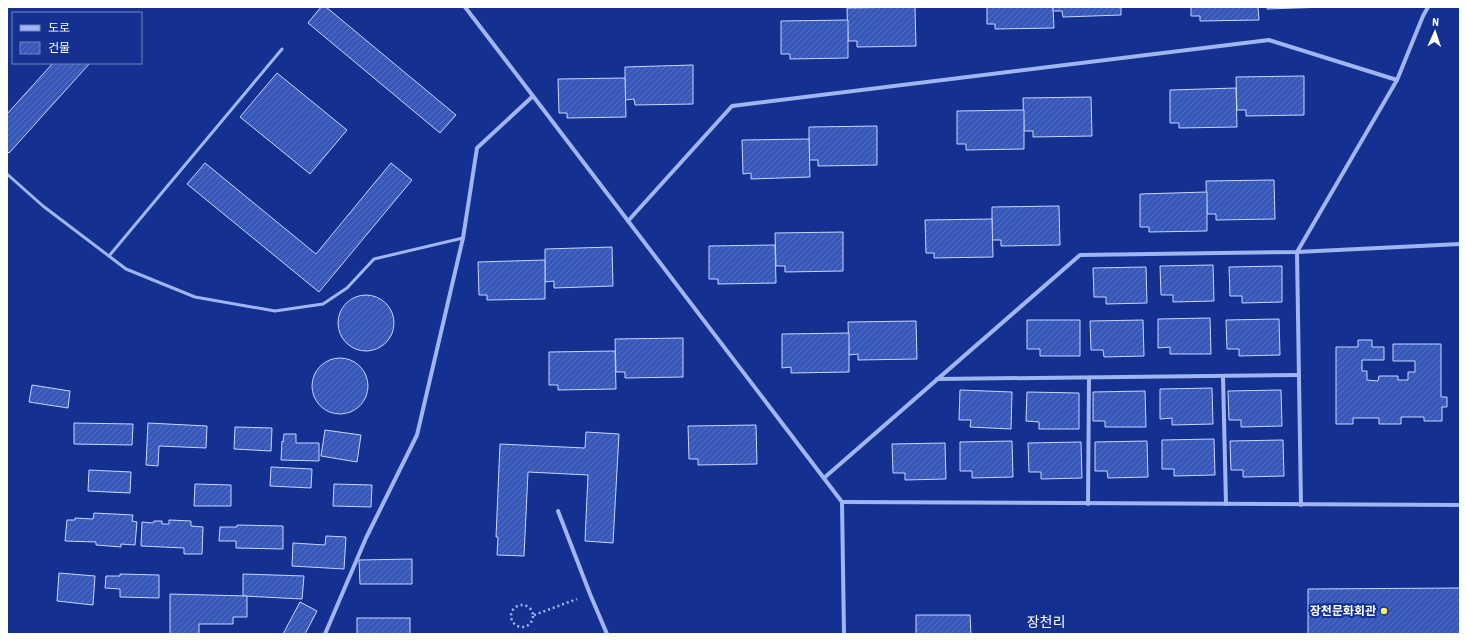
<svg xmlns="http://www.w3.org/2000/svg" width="1467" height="641" font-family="'Roboto Condensed','Noto Sans KR',sans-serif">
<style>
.building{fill:url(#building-hatch);stroke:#c8d5fc}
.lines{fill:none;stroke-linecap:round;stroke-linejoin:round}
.path{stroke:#a0b5f1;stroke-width:2.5;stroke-dasharray:2 3;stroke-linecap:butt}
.lane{stroke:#a0b5f1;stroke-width:3}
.street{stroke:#a0b5f1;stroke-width:4}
.poi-dot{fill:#fff161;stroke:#143191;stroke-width:1.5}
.labels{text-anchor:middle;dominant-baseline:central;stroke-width:4;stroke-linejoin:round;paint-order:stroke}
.poi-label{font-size:12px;font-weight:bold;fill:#fff;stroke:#143191;text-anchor:end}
.quarter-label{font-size:14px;fill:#fff;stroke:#143191}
</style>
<defs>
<pattern id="building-hatch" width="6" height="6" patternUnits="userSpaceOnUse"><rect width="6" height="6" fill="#3758b8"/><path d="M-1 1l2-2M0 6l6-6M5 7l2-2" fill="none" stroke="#5571c3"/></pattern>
</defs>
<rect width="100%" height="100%" fill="#143191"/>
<g class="building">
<path d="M321,7h5l130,108 -16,18 -132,-110z"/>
<path d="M915,7l1,39 -59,1v-6h-9l-1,-33z"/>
<path d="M987,7h66l1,21 -59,1v-5h-8z"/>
<path d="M1053,7h68v8l-58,2 -1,-6h-9z"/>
<path d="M1191,7h67l1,13 -59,1v-5h-9z"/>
<path d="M1267,7h59l-59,2z"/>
<path d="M848,20v38l-58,1v-5h-9v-33z"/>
<path d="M53,63h37l-81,90 -2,-2v-37z"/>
<path d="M693,65v39l-58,1 -1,-6 -9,1v-33z"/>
<path d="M277,73l70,57 -37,44 -70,-57z"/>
<path d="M1304,76v39l-58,1v-6h-9l-1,-33z"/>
<path d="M625,78l1,39 -59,1v-5h-8l-1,-34z"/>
<path d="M1236,88l1,39 -58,1v-5h-9v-33z"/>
<path d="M1091,97l1,39 -59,1v-6h-9l-1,-33z"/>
<path d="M1024,110v39l-58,1v-6h-9v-33z"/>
<path d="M877,126v39l-59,1v-6h-9v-33z"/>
<path d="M809,139l1,38 -59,2v-6l-8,1 -1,-34z"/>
<path d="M205,163l111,91 75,-91 21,17 -93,112 -132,-108z"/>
<path d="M1274,180l1,39 -59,1v-6h-9l-1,-33z"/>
<path d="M1207,192v39l-58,1v-5h-9v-33z"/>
<path d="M1059,206l1,39 -59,1v-6h-9v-33z"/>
<path d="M992,219l1,38 -59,1v-5h-8l-1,-33z"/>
<path d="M843,232v39l-58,1v-6h-9l-1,-33z"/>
<path d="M775,245l1,38 -58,1v-5h-9v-33z"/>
<path d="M612,247l1,39 -59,2v-7l-9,1v-33z"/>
<path d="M545,260v39l-58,1v-5h-8l-1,-33z"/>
<path d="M1213,265l1,36 -41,1v-7h-12l-1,-29z"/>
<path d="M1282,266v36l-40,1v-7h-12l-1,-29z"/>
<path d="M1146,267l1,36 -41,1v-7h-12l-1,-29z"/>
<circle cx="366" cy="323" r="28"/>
<path d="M1210,318l1,36h-41v-7l-12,1v-29z"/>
<path d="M1279,319l1,36 -41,1v-7h-12l-1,-29z"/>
<path d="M1027,320h53v36h-40v-7h-13z"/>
<path d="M1143,320l1,36 -40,1 -1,-7h-12l-1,-29z"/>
<path d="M916,321l1,38 -59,1v-6l-9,1 -1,-33z"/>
<path d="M849,333v39l-58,1v-6l-9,1v-34z"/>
<path d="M683,338v39l-58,1v-6h-9l-1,-33z"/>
<path d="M1358,340h14v7h12v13h-22v11h5v9l11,1 1,-5h19v4h10v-8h7v-11h-22v-17h48v53h6v10h-5v14h-18v-4h-23v7h-22v-6h-26v6h-17v-77h22z"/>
<path d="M615,351l1,38 -58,1v-5h-9v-33z"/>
<circle cx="340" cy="386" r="28"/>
<path d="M32,385l38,6 -2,17 -39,-6z"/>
<path d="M1212,388l1,36 -41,1v-7l-12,1v-30z"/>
<path d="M960,390l52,2 -1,37 -41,-2 1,-7h-12z"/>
<path d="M1281,390l1,36 -41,1v-7h-12l-1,-29z"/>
<path d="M1145,391l1,36h-41v-6h-12v-29z"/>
<path d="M1027,392l52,1v36h-40v-7l-13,-1z"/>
<path d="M74,423l59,1 -1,21 -58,-1z"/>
<path d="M148,423l59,3 -1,22 -47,-2 -1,20 -12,-1z"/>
<path d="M756,425l1,39 -59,1v-6h-9l-1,-33z"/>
<path d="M235,427l37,1 -1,23 -37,-2z"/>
<path d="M325,430l36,5 -4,27 -36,-6z"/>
<path d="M586,432l33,2 -6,109 -28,-2 3,-66 -60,-3 -4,84 -27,-1 1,-18h-2l4,-93 85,4z"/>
<path d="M284,434h12v9h23v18l-38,-1 1,-19 1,1z"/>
<path d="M1214,439l1,36 -41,1v-7h-12v-29z"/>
<path d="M1283,440l1,36 -41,1v-7h-12l-1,-29z"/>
<path d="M1012,441l1,36 -41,1v-7h-12v-29z"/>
<path d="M1147,441l1,36 -40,1 -1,-7h-12v-29z"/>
<path d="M1081,442l1,36 -41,1v-7h-12l-1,-29z"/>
<path d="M945,443l1,36 -41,1v-7h-12l-1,-29z"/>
<path d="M271,467l41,2 -1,19 -41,-2z"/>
<path d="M89,470l42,2 -1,21 -42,-2z"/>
<path d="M195,484l36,1v21h-37z"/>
<path d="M334,484l38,1 -1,22 -38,-1z"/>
<path d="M94,513l39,2 -1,6 5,1 -2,23 -14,-1v3l-25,-2v-3l-31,-1 2,-21h8v-2l18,1z"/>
<path d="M169,520l22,1v5l12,1 -1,27h-18v-6l-43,-2 1,-24 11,1 1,-2h8v3h7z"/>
<path d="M237,525l46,1v23l-47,-1v-7h-17l1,-14h17z"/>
<path d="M326,536l20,1 -2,32 -52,-3 1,-23 32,2z"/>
<path d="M412,559v25h-52l-1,-24z"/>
<path d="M59,573l36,3 -2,29 -36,-4z"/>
<path d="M120,574l39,1v23l-39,-1v-8l-15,-1 1,-12h14z"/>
<path d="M243,574l61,2 -2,23 -59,-3z"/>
<path d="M1460,588v46h-152v-45z"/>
<path d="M170,594l77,2v21h-14v7h-34v10h-29z"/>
<path d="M300,602l17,9 -12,23h-22z"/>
<path d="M916,615h54l1,19h-55z"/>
<rect x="357" y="618" width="53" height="16"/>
</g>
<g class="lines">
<g class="path">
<circle cx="522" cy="616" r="11"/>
<path d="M534,615l43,-16"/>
</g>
<g class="lane">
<path d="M7,174l36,32 83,63 69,28 80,14 48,-7 24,-16 27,-29 89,-21"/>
<path d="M109,256l173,-207"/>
</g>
<g class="street">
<path d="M465,7l68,89"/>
<path d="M628,221l104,-115 537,-66 128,40"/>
<path d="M1223,376l3,128"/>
<path d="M937,379l362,-4"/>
<path d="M824,478l256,-223 217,-3 163,-8"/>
<path d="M842,502l618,3"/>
<path d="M1088,504l1,-126"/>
<path d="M1301,505l-4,-253 100,-172 26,-64 5,-9"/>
<path d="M558,511l32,83 17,40"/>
<path d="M325,634l41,-96 51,-103 46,-197 14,-90 56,-52 309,406 2,132"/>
</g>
</g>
<circle class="poi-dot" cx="1384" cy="611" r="4"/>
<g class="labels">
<g class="poi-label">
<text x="1376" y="611">장천문화회관</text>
</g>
<g class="quarter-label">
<text x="1046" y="622">장천리</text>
</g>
</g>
<rect width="1467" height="641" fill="none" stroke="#ffffff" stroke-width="16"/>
<rect x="12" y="12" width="130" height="52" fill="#143191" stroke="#7283bd"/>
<rect x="20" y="25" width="20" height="6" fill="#a0b5f1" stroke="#7283bd"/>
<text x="48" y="32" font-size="12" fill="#ffffff">도로</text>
<rect x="20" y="42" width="20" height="12" fill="url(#building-hatch)" stroke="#7283bd"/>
<text x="48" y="52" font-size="12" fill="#ffffff">건물</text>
<g transform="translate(1435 32) rotate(3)" stroke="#143191" stroke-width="3" paint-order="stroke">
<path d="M0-3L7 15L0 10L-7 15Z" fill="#ffffff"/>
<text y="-6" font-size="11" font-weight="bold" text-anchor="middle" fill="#ffffff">N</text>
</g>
</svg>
